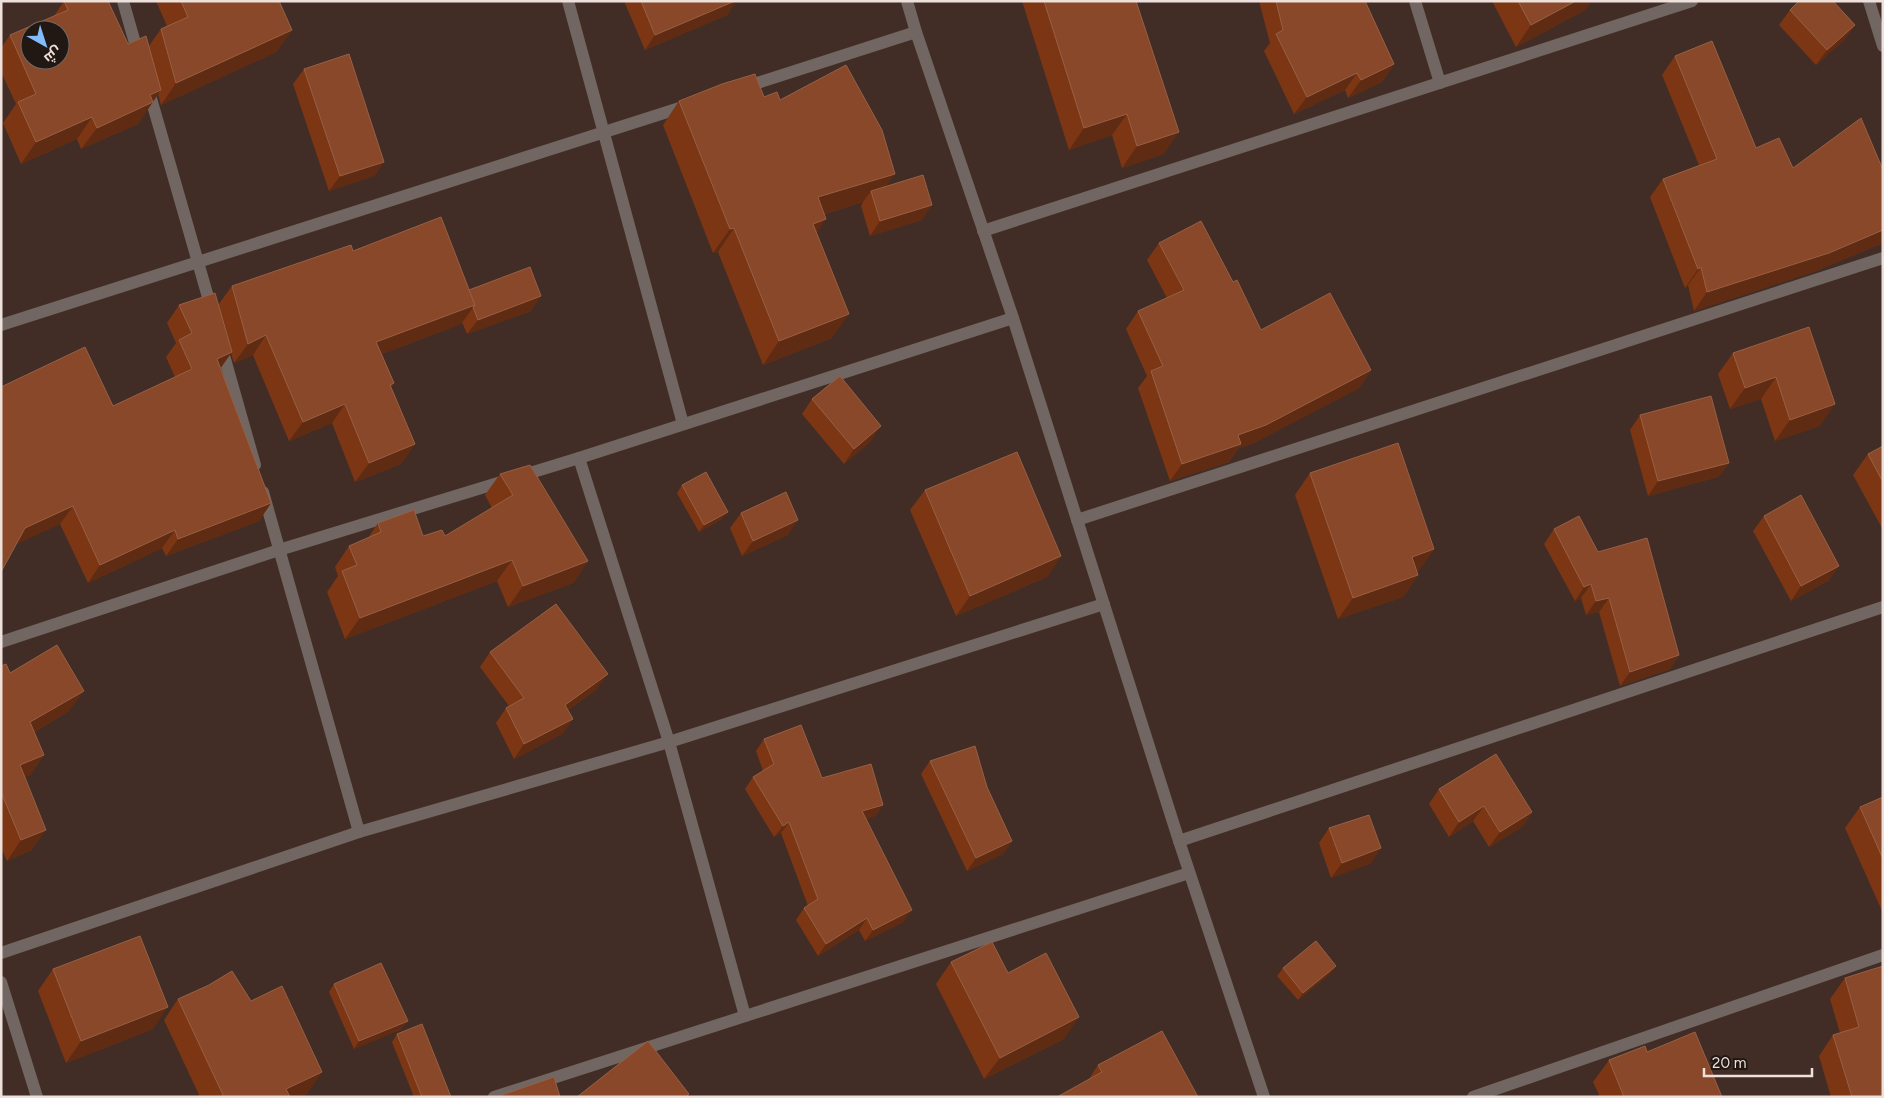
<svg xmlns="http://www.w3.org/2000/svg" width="1884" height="1098" font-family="Figtree,Cairo,sans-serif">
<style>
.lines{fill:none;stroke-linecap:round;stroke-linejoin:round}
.street{stroke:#716662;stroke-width:12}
.wall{fill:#7c3614}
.shaded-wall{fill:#5f2b12}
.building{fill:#884829;stroke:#986045;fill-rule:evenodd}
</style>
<rect width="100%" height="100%" fill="#412d26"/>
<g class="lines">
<g class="street">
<path d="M123,1l16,56"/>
<path d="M568,1l115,423"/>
<path d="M907,1l9,31 97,286 166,523 85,256"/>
<path d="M1415,1l25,82"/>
<path d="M1869,1l14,45"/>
<path d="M148,88l64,223"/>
<path d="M742,88l174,-56"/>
<path d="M983,231l709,-230"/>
<path d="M1,325l688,-220"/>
<path d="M221,345l34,120"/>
<path d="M579,458l90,284 76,274"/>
<path d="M263,492l96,340"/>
<path d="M1077,520l806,-262"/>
<path d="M1,642l278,-92 300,-92 434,-140"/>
<path d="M1179,841l704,-234"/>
<path d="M1,953l358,-121 310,-90 435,-138"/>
<path d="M1,982l36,115"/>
<path d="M494,1097l695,-224"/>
<path d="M1473,1097l410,-142"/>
</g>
</g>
<g class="wall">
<path d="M64,1l64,43 21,2 12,-17 6,-3 -11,-25h123l13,29 -16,22 -115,53 -3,-11 -20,30 -57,25 -4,-10 -56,25 -18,-41 13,-19 -15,-32v-24l9,-13 44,-19z"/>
<path d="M624,1h112l-9,14 -82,35z"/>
<path d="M1022,1h114l28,153 -42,14 -10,-33 -43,15z"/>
<path d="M1259,1h106l29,63 -12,18 -34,16 -3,-8 -51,24 -30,-63 6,-8z"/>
<path d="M1492,1h99l-6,9 -69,37z"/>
<path d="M1790,10l65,15 -11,15 -28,25 -37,-40z"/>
<path d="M1675,56l81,92 37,20 90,2v73l-67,28 -122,40 -6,-26 -3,3 -35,-91 13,-18 36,-14 -37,-90z"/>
<path d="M304,69l80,93 -10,14 -45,15 -36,-107z"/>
<path d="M764,97l16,3 106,86 36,34 -52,16 -9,-30 2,-4 -38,12 -9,19 16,105 -69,27 -45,-113 -5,1 -50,-128 16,-24z"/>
<path d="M1159,243l74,39 28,48 110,40 -12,18 -105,55 -15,5 -10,14 -59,19 -32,-93 9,-12 -21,-47 12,-18 29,-13 -20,-38z"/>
<path d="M353,251l178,60 -64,23 -5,-12 -1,2 -79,30 12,29 -3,4 24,57 -14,20 -46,18 -23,-59 -43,18 -36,-86 -19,8 -3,-10 -11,16 51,134 -12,18 -93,35 -4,-8 -74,35 -28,-59 -44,20 -15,-157 112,19 62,-29 -9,-20 10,-14 -9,-20 12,-18h39l14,-19z"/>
<path d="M1809,327l11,99 -45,15 -14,-42 -31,10 -12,-35 15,-21z"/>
<path d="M812,399l59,42 -27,23 -42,-50z"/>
<path d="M1640,415l89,48 -11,14 -70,19 -18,-66z"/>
<path d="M1883,446v82h-1l-29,-53 15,-21z"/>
<path d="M1310,473l124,76 -15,21 -2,1 1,4 -15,22 -65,22 -43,-124z"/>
<path d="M500,474l88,87 -15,22 -65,24 -11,-26 -152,58 -18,-47 11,-16 -3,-9 14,-21 19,-8 10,-15 45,13h22l47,-28 -7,-13z"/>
<path d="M682,485l40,34 -23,13 -22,-39z"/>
<path d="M925,490l136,66 -14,21 -91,39 -46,-106z"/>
<path d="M741,513l47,22 -46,21 -12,-28z"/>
<path d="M1764,516l75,50 -11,15 -37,20 -38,-70z"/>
<path d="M1554,529l44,23 81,103 -9,14 -50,17 -21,-74 -13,3 -5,-17 -6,3 -31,-57z"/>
<path d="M490,652l107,37 -29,21 5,9 -11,15 -48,25 -18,-36 10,-15 3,-2 -29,-39z"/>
<path d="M1,666l9,7 59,38 -35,21 10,23 -14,20 -6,2 8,73 -25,11 -6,-14z"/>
<path d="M764,739l58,39 61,27 -8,11 -9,3 38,103 -39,19 -6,-11 -41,26 -22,-36 8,-12 4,-2 -27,-73 -7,4 -29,-48 8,-12 10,-6 -7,-20z"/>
<path d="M930,761l82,80 -9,13 -36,17 -46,-97z"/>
<path d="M1439,789l93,23 -10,15 -33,20 -16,-26 -24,16 -20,-33z"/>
<path d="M1883,797v116l-38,-85 15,-21z"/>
<path d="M1329,828l42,35 -40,15 -12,-35z"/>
<path d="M951,962l57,11 56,66 -80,40 -48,-95z"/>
<path d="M1336,966l-5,7 -33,27 -21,-24 6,-8z"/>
<path d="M53,969l100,60 -87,34 -28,-72z"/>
<path d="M1845,978l38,119h-52l-12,-41 14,-21 7,-2 -10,-34z"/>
<path d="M334,984l68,45 -48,20 -25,-57z"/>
<path d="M178,999l130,94 -8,4h-100l-36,-77z"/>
<path d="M397,1034l54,63h-37l-22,-55z"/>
<path d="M1647,1052l75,45h-122l-7,-15 16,-22z"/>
<path d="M1098,1065l100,32 -109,-18z"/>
</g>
<g class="shaded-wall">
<path d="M735,1h1l-9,14 -82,35 10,-15z"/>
<path d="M1576,1h15l-6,9 -69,37 15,-22z"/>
<path d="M1855,25l-11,15 -28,25 11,-15z"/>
<path d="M292,30l-16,22 -115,53 15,-22z"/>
<path d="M1394,64l-12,18 -34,16 13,-18z"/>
<path d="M1357,73l-12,17 -51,24 13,-17z"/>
<path d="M161,90l-23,34 -57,25 16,-21 53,-33z"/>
<path d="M1127,114l-15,21 -43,15 15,-22z"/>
<path d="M92,117l-15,22 -56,25 15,-22z"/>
<path d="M1179,132l-15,22 -42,14 15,-22z"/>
<path d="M384,162l-10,14 -45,15 11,-15z"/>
<path d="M895,174l-17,24 -7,-7 -8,11 -62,19 17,-24z"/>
<path d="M932,205l-10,15 -52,16 10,-15z"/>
<path d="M826,219l-16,24 3,-19z"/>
<path d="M734,228l-16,24 -5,1 17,-24z"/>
<path d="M1883,230v13l-67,28 -122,40 13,-19z"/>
<path d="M1701,267l-13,18 -3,3 13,-19z"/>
<path d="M541,296l-10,15 -64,23 11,-14z"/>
<path d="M475,305l-14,19 -98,37 13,-19z"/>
<path d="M849,314l-17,24 -69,27 16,-24z"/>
<path d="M266,335l-13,20 -19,8 14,-19z"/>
<path d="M232,352l-13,18 -2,-11z"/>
<path d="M1371,370l-12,18 -105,55 -15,5 -10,14 -59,19 12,-17 56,-29z"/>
<path d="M1776,377l-15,22 -31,10 15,-21z"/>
<path d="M345,404l-13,19 -43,18 14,-19z"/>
<path d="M1835,404l-15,22 -45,15 15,-21z"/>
<path d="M881,426l-10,15 -27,23 10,-15z"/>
<path d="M415,444l-14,20 -46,18 14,-19z"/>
<path d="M1729,463l-11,14 -70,19 10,-15z"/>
<path d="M271,503l-12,18 -93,35 12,-17z"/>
<path d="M73,506l-13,18 -47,22 12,-18z"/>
<path d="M728,512l-6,7 -23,13 5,-7z"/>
<path d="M798,520l-10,15 -46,21 11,-15z"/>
<path d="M175,530l-13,18 -74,35 12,-18z"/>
<path d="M1434,549l-15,21 -22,8 15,-21z"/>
<path d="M1061,556l-14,21 -91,39 14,-20z"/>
<path d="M512,560l-15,21 -152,58 15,-21z"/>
<path d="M588,561l-15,22 -65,24 15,-21z"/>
<path d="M1839,566l-11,15 -37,20 10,-15z"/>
<path d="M1418,575l-15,22 -65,22 15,-21z"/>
<path d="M1591,584l-10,14 -6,3 9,-14z"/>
<path d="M1609,598l-10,14 -13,3 10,-14z"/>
<path d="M1679,655l-9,14 -50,17 10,-14z"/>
<path d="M608,674l-11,15 -42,30 10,-14z"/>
<path d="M84,691l-15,20 -53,31 14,-20z"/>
<path d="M573,719l-11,15 -48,25 10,-15z"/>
<path d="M44,755l-14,20 -25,11 15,-21z"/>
<path d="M883,805l-8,11 -21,7 8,-12z"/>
<path d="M1484,806l-11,15 -24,16 10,-15z"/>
<path d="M1532,812l-10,15 -33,20 11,-15z"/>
<path d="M789,822l-8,11 -7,4 9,-11z"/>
<path d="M46,830l-14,20 -25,11 14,-21z"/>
<path d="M1012,841l-9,13 -36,17 9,-13z"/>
<path d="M1381,848l-10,15 -40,15 11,-15z"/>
<path d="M912,910l-8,12 -39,19 8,-11z"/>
<path d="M867,918l-8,12 -41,26 8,-12z"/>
<path d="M1336,966l-5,7 -33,27 5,-7z"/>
<path d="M168,1007l-15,22 -87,34 15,-22z"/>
<path d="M1079,1017l-15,22 -80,40 16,-21z"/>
<path d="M408,1021l-6,8 -48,20 5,-8z"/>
<path d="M322,1072l-14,21 -8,4h-19l5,-8z"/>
</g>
<g class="building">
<path d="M64,1h44l20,43 18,-8 15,54 -11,5 3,7 -56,26 -5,-11 -56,25 -18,-40 18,-8 -26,-59 58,-25zM30,30h30v30h-30z"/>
<path d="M181,1h98l13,29 -116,53 -15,-54 27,-12z"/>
<path d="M641,1h94l-80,34z"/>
<path d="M1044,1h92l43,131 -42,14 -10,-32 -43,14z"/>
<path d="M1276,1h89l29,63 -33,16 -4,-7 -50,24 -31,-63 7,-4z"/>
<path d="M1518,1h58l-45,24z"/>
<path d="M1799,1h34l22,24 -28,25 -37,-40z"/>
<path d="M1712,41l44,107 23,-10 14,30 68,-50 22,52v60l-54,23 -122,39 -6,-25 -3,2 -35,-90 54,-20 -42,-103z"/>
<path d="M349,54l35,108 -44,14 -36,-107z"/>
<path d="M846,65l36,65 13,44 -77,23 8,22 -13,5 36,90 -70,27 -45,-113 -4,1 -51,-128 43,-17 33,-10 9,23 13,-5 3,8z"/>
<path d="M923,175l9,30 -52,16 -9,-30z"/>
<path d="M441,217l34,88 -99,37 18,41 -4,2 25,59 -46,19 -24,-59 -42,18 -37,-87 -18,9 -16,-58 119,-41 2,6z"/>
<path d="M1201,221l32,61 4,-2 24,50 69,-37 41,77 -105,55 -28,10 3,9 -59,20 -31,-93 12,-5 -25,-55 46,-21 -25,-47z"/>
<path d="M530,267l11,29 -63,24 -5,-13 2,-2 -6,-15z"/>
<path d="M215,293l17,59 -15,7 54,144 -93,36 -3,-9 -75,35 -27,-59 -48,22 -24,44v-185l84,-40 28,59 79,-37 -13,-29 13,-7 -13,-28z"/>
<path d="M1809,327l26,77 -45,16 -14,-43 -31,11 -12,-35z"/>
<path d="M840,376l41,50 -27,23 -42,-50z"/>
<path d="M1711,396l18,67 -71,18 -18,-66z"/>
<path d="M1398,443l36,106 -22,8 6,18 -65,23 -43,-125z"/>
<path d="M1883,446v36l-15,-28z"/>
<path d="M1017,452l44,104 -91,40 -45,-106z"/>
<path d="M530,465l58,96 -65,25 -11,-26 -152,58 -18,-47 15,-6 -8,-19 32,-14 -3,-9 36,-13 9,26 19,-6 3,6 68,-41 -13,-21z"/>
<path d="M706,472l22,40 -24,13 -22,-40z"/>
<path d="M786,492l12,28 -45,21 -12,-28z"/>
<path d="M1801,495l38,71 -38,20 -37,-70z"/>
<path d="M1579,516l19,36 49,-14 32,117 -49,17 -21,-74 -13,3 -5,-17 -7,3 -30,-58z"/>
<path d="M556,604l52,70 -43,31 8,14 -49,25 -18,-36 18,-10 -34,-46z"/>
<path d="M57,645l27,46 -54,31 14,33 -24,10 26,65 -25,10 -20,-48v-126l5,-2 4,9z"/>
<path d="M801,725l21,53 49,-14 12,41 -21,6 50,99 -39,20 -6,-12 -41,26 -22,-36 14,-9 -29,-77 -6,4 -30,-49 21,-13 -10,-25z"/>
<path d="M975,746l12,41 25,54 -36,17 -46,-97z"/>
<path d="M1496,754l36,58 -32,20 -16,-26 -25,16 -20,-33z"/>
<path d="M1883,797v62l-23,-52z"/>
<path d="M1369,815l12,33 -39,15 -13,-35z"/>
<path d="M140,936l28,71 -87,34 -28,-72z"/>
<path d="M1316,941l20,25 -33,27 -20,-25z"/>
<path d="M992,942l16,31 38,-20 33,64 -79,41 -49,-96z"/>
<path d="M381,963l27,58 -49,20 -25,-57z"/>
<path d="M1883,966v131h-31l-19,-62 26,-8 -14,-49z"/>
<path d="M232,971l19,30 31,-15 40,86 -36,17 4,8h-66l-46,-98 31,-14z"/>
<path d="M422,1024l29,73h-29l-25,-63z"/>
<path d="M1162,1031l36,66h-141l45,-25 -4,-7z"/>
<path d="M1695,1032l27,65h-98l-15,-37 36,-14 2,6z"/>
<path d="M648,1041l41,53 -3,3h-109z"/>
<path d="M554,1077l6,20h-58v-2z"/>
</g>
<rect width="1884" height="1098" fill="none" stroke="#eee0db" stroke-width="5"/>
<g transform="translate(45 45) rotate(141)"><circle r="24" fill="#211814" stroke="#736864"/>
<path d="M0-4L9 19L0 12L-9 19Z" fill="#83bcfb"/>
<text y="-8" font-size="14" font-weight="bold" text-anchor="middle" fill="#eee0db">ش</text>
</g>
<path d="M1704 1068v8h108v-8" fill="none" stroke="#eee0db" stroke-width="2.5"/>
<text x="1712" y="1068" font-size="15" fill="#eee0db" stroke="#211814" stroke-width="4" paint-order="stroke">20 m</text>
</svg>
